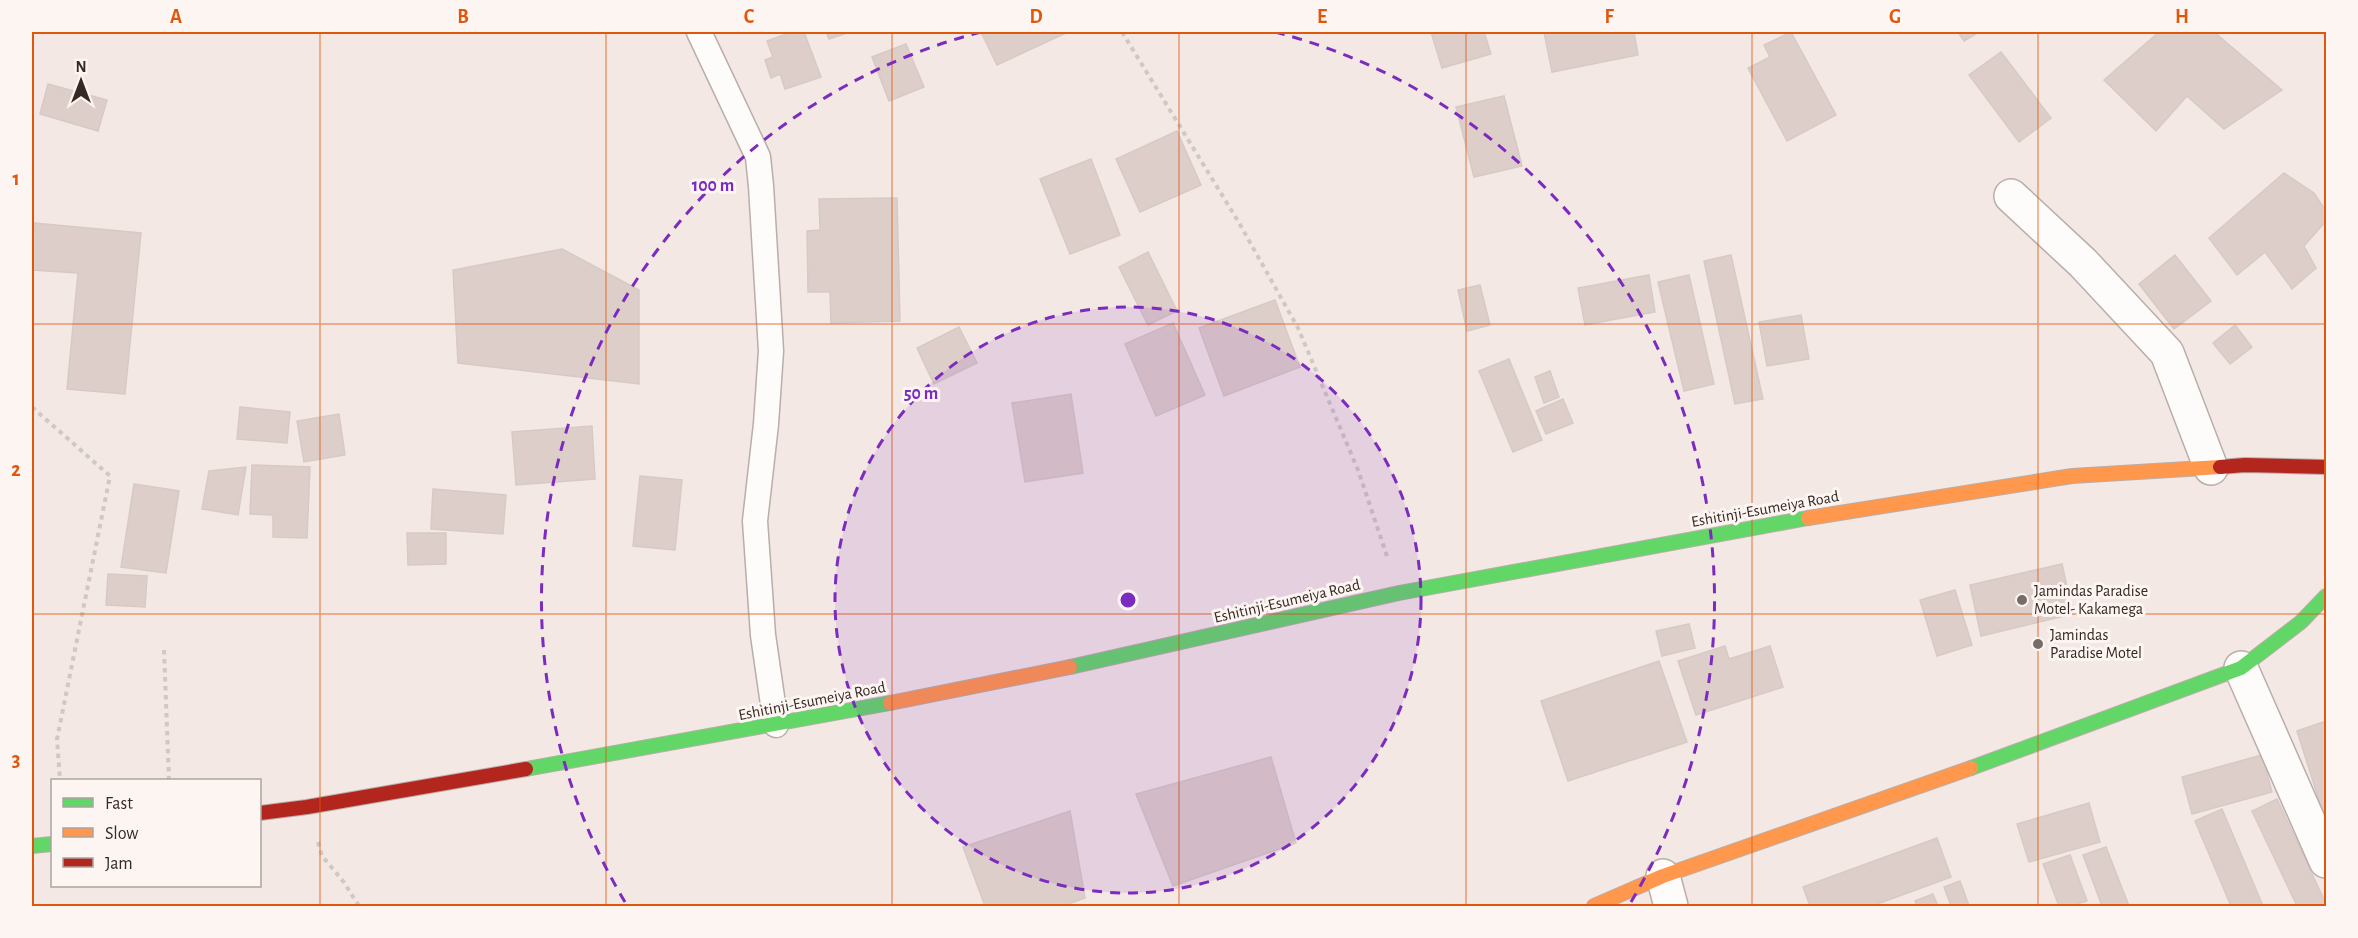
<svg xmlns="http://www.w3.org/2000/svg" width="2358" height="938" font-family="'Alegreya Sans',sans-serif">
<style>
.building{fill:#decec9;stroke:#d6cac6;stroke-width:1.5}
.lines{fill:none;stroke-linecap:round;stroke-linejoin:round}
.lane-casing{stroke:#b9aea9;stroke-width:27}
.street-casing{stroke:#b9aea9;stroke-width:36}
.fast-casing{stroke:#b9aea9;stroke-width:16}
.slow-casing{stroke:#b9aea9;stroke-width:16}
.jam-casing{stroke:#b9aea9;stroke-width:16}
.path{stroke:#cec8c6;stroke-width:4;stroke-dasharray:4.5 4.5;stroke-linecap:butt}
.lane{stroke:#fdfcfb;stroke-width:24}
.street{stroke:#fdfcfb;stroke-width:33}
.fast{stroke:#63d668;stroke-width:14}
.slow{stroke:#ff974d;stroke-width:14}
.jam{stroke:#b3261e;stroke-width:14}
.grid{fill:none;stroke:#df570d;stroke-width:1.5;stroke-opacity:0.55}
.ring{fill:none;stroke:#7b2cbf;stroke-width:3;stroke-dasharray:10 8}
.poi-dot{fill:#786c67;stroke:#fcf5f2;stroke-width:2}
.labels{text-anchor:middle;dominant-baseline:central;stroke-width:6;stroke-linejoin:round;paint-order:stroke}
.street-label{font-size:16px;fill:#362924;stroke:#fcf5f2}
.poi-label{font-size:16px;fill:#362924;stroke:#fcf5f2;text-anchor:start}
.centre{fill:#7b2cbf;stroke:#fcf5f2;stroke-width:3}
.ring-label{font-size:18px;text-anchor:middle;font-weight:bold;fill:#7b2cbf;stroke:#fcf5f2;stroke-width:6;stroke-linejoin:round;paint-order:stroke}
.neatline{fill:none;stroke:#df570d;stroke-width:2}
.grid-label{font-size:20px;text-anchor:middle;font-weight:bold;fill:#df570d}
</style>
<rect width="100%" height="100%" fill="#f3e8e3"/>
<g class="building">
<path d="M792,32h12l17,45 -36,12 -5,-15 -9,4 -6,-18 8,-3 -6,-16z"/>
<path d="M826,32h24l-21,7z"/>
<path d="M981,32h87l-71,33z"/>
<path d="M1431,32h53l7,22 -49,14z"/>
<path d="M1544,32h90l4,23 -86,17z"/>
<path d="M1791,32l45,83 -49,26 -39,-73 22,-11 -6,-12z"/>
<path d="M1958,32h21l-15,9z"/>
<path d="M2159,32h55l68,58 -58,39 -37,-33 -31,35 -52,-51z"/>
<path d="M906,44l18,43 -35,14 -17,-44z"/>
<path d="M2001,52l50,66 -32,24 -50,-67z"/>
<path d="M48,84l59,16 -9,31 -58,-17z"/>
<path d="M1504,96l18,70 -48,11 -18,-70z"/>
<path d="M1177,131l24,54 -61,27 -24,-53z"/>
<path d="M1091,159l29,76 -50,19 -30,-75z"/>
<path d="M2284,173l30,20 12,18v10l-22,25 12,22 -24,21 -27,-37 -28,23 -28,-37z"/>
<path d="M897,198l3,123 -69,2 -1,-31h-22l-1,-61 13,-1 -1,-31z"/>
<path d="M34,223l107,10 -16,161 -58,-5 11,-116 -46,-3z"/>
<path d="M562,249l77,41v94l-181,-21 -5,-93z"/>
<path d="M1148,252l29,59 -29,14 -29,-58z"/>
<path d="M1731,255l32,144 -28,5 -31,-143z"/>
<path d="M2175,255l36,46 -37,28 -35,-45z"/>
<path d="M1649,275l6,37 -70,13 -7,-37z"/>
<path d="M1689,275l25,109 -30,7 -26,-109z"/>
<path d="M1480,285l10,40 -23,6 -9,-41z"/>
<path d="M1275,300l25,67 -76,29 -25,-68z"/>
<path d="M1801,315l8,44 -42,7 -8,-44z"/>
<path d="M1173,323l32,72 -49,21 -31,-72z"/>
<path d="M2235,325l17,22 -22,17 -17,-21z"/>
<path d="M959,327l18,36 -43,21 -17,-36z"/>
<path d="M1509,359l33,81 -29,12 -34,-81z"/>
<path d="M1550,371l9,26 -15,6 -9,-26z"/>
<path d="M1071,394l12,79 -58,9 -13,-79z"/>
<path d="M1563,399l10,24 -27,11 -10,-23z"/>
<path d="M240,407l50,5 -3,31 -50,-4z"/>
<path d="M339,414l6,41 -41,7 -7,-41z"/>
<path d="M592,426l3,53 -79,6 -4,-53z"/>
<path d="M252,465l58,2 -3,71 -34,-1v-22l-23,-1z"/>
<path d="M246,467l-8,48 -36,-6 7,-38z"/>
<path d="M640,476l42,4 -7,70 -42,-4z"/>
<path d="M134,484l45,7 -13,82 -45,-6z"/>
<path d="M433,489l73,6 -3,39 -72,-5z"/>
<path d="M407,533h39v31l-38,1z"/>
<path d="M2062,564l11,50 -92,22 -11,-51z"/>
<path d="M108,574l39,2 -2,31 -39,-2z"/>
<path d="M1955,590l17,55 -35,11 -17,-56z"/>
<path d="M1689,624l6,24 -33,8 -6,-25z"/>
<path d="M1725,646l4,13 41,-13 13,41 -87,28 -18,-54z"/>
<path d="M1659,661l28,81 -119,39 -27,-80z"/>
<path d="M2326,721v101l-29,-91z"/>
<path d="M2262,755l10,37 -80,22 -10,-37z"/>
<path d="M1271,757l25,86 -123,43 -37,-92z"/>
<path d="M2277,799l49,105v2h-29l-45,-95z"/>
<path d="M2089,803l11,39 -71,20 -12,-38z"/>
<path d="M2222,809l41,97h-32l-36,-85z"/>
<path d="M1070,811l15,87 -22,8h-78l-22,-59z"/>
<path d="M1937,838l14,39 -79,29h-62l-7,-19z"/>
<path d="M2106,847l23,59h-27l-19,-51z"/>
<path d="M2070,855l17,46 -17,5h-11l-16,-42z"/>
<path d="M1960,881l9,25h-18l-7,-19z"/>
<path d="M1933,894l5,12h-21l-2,-5z"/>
</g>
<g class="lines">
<defs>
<path id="lane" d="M699,32l59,125 3,29 10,165 -5,73 -11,97 8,114 13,90"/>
<g id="street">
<path d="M2011,196l72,67 84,90 44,115"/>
<path d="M2241,668l85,193"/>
<path d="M1663,876l8,30"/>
</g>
<g id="fast">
<path d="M1070,667l329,-74 409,-75"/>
<path d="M1971,768l270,-100 60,-46 25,-26"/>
<path d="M526,769l364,-66"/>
<path d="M32,846l20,-2"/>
</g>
<g id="slow">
<path d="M1808,518l264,-42 148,-9"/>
<path d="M890,703l180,-36"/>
<path d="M1594,906l69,-30 308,-108"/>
</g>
<g id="jam">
<path d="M2220,467l25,-2 81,2"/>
<path d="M260,813l47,-6 219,-38"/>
</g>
</defs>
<use href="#lane" class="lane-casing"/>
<use href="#street" class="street-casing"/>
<use href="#fast" class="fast-casing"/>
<use href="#slow" class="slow-casing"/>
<use href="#jam" class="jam-casing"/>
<g class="path">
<path d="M1122,32l116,189 60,107 60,142 30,89"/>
<path d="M32,407l78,69 -53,263 3,41"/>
<path d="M164,650l5,130"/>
<path d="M318,842l4,14 21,25 16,25"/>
</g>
<use href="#lane" class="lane"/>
<use href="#street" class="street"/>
<use href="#fast" class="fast"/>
<use href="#slow" class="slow"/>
<use href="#jam" class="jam"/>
</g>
<path class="grid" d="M320,32v874M606,32v874M892,32v874M1179,32v874M1466,32v874M1752,32v874M2038,32v874M32,324h2294M32,614h2294"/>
<circle cx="1128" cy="600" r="293" fill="#7b2cbf" fill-opacity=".12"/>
<g class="ring">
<circle cx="1128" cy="600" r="293"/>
<path d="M625 902A587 587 0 0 1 981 32M1275 32A587 587 0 0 1 1631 902"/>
</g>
<g class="poi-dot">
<circle cx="2022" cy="600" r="6"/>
<circle cx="2038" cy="644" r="6"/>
</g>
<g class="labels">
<g class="street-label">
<text transform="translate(1765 509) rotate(-10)">Eshitinji-Esumeiya Road</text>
<text transform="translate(1287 601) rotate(-13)">Eshitinji-Esumeiya Road</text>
<text transform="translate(812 701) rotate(-11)">Eshitinji-Esumeiya Road</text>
</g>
<g class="poi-label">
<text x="2034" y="591">Jamindas Paradise<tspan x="2034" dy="18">Motel- Kakamega</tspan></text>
<text x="2050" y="635">Jamindas<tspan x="2050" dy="18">Paradise Motel</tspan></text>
</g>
</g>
<circle cx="1128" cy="600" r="9" class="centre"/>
<g class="ring-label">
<text x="713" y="191">100 m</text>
<text x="921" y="399">50 m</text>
</g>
<rect width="2358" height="938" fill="none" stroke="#fcf5f2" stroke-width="66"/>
<rect x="51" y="779" width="210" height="108" fill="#fcf5f2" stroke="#ada3a0" stroke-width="1.5"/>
<rect x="63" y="798" width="30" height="9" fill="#63d668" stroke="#ada3a0" stroke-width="1.5"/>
<text x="105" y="809" font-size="18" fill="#362924">Fast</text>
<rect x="63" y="828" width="30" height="9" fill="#ff974d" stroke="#ada3a0" stroke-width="1.5"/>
<text x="105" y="839" font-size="18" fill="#362924">Slow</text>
<rect x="63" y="858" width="30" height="9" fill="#b3261e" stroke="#ada3a0" stroke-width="1.5"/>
<text x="105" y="869" font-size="18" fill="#362924">Jam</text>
<g transform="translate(81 81)" stroke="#fcf5f2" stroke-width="4.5" paint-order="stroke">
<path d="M0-4.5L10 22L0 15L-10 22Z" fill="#362924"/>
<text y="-9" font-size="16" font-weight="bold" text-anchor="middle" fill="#362924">N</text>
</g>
<rect x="33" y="33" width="2292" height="872" class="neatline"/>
<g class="grid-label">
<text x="176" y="23">A</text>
<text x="463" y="23">B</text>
<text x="749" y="23">C</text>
<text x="1036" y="23">D</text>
<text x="1322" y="23">E</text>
<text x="1609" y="23">F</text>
<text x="1895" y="23">G</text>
<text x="2182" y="23">H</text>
<text x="16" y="185">1</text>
<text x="16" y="476">2</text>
<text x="16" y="766">3</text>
</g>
</svg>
